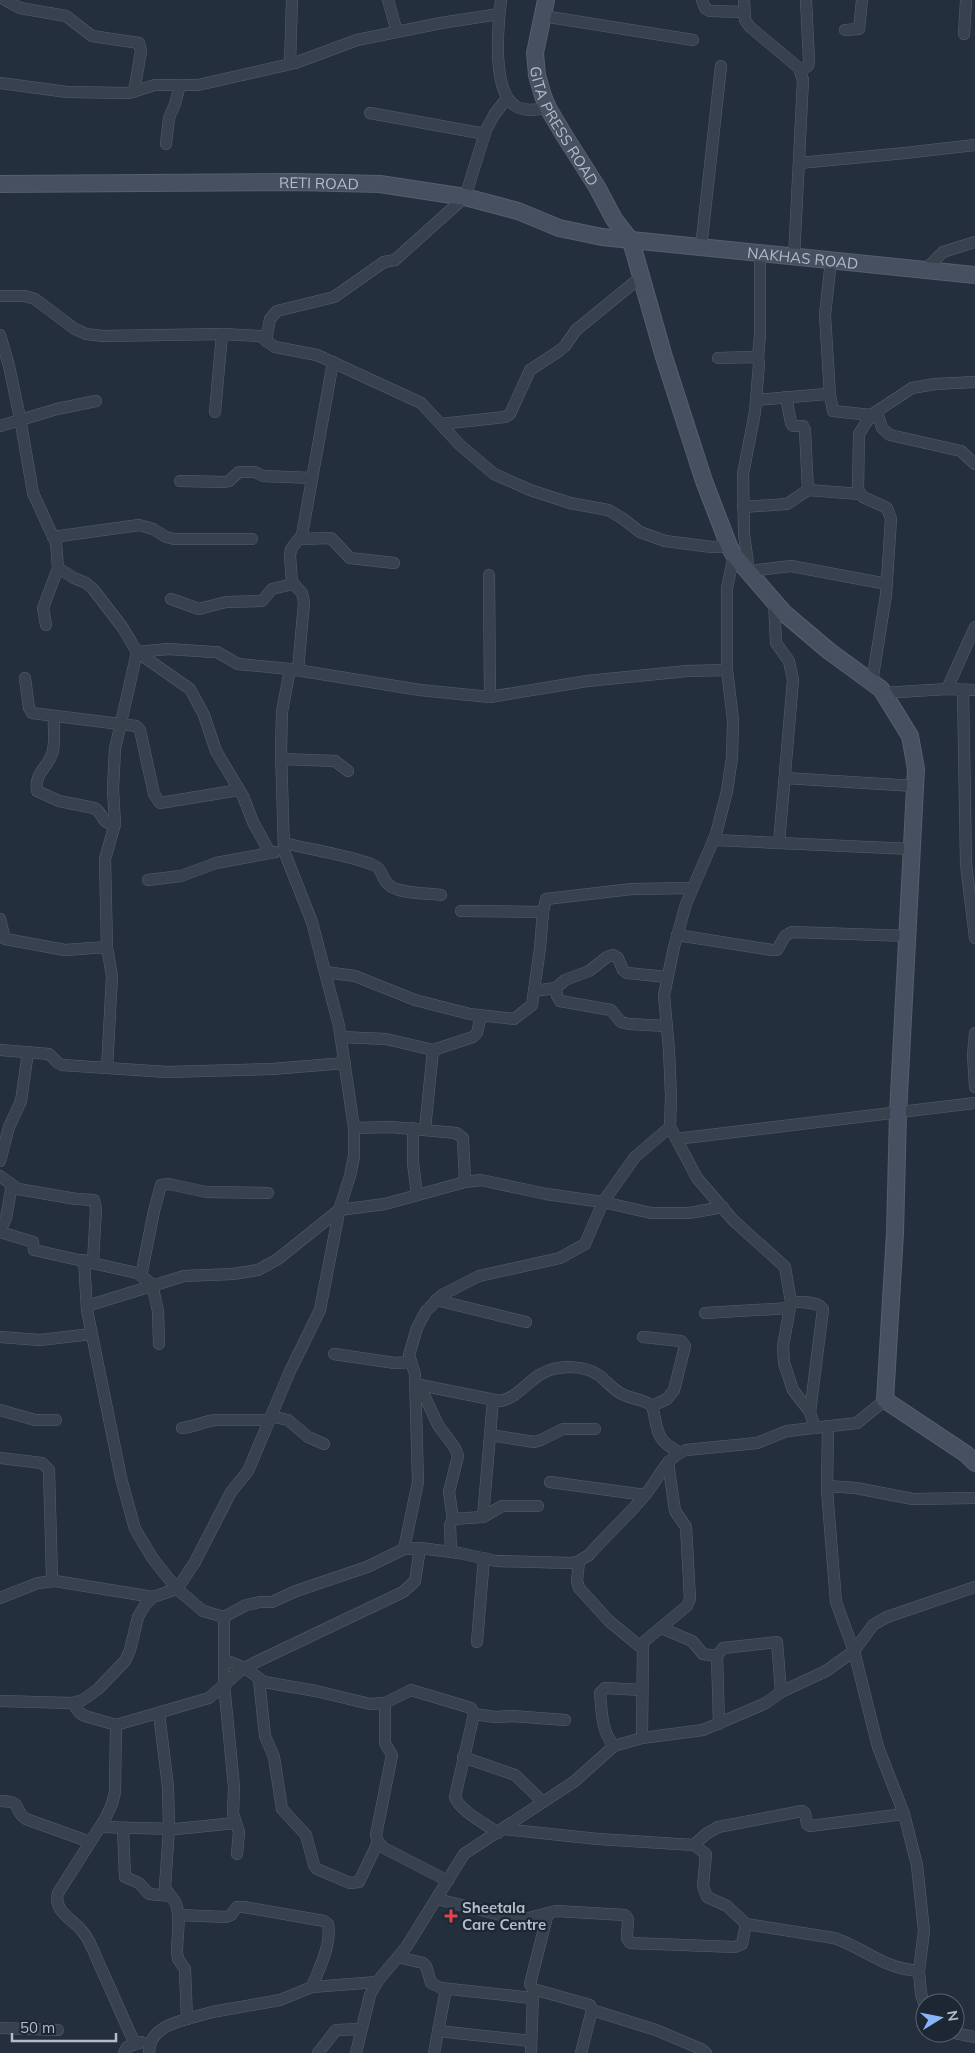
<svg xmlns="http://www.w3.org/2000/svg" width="975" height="2053" font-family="Mulish,sans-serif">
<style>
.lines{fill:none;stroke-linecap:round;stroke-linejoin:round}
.street-casing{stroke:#565f6c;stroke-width:12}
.secondary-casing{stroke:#565f6c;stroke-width:18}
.street{stroke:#38414e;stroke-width:11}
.secondary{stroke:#465061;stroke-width:16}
.health-dot{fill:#e0444e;stroke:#1d2633;stroke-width:2}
.labels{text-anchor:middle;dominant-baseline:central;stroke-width:4.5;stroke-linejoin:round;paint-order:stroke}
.street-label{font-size:15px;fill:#b4bcc9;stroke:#1d2633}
.poi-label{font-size:15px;font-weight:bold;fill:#b4bcc9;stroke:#1d2633;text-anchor:start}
</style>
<rect width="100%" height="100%" fill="#242f3e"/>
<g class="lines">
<defs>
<g id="street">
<path d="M5,0l15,8 46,8 26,20 47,7 2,8 -7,41"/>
<path d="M388,0l9,32"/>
<path d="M501,0c-3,25 -10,93 16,107 10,5 21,2 31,1"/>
<path d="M702,0l3,8 5,3 34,1"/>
<path d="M744,0l1,20 5,7 49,41 4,12 -9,178"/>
<path d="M543,16l150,24"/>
<path d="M845,30l14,-1 3,-29"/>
<path d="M964,34l2,-34"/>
<path d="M290,64l2,-64"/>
<path d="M800,71l8,-5 1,-5 -3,-61"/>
<path d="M0,83l67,9 62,1 26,-8h43l97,-22 62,-23 84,-17 58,-9"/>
<path d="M370,113l115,21"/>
<path d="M166,144l3,-26 6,-14 5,-19"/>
<path d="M799,163l106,-10 70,-8"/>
<path d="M701,248l20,-182"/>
<path d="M925,270l18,-18 32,-10"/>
<path d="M0,296h25l10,3 40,30 11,5 17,2 119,-2 38,2 15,11 42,8 104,48 39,42 34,29 36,16 40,13 38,7 14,8 18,14 25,9 47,6 17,-1"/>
<path d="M0,335l9,31 11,52 13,75 23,50 2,25 16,10 12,5 7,6 30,39 14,24 53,37 14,26 12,36 27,45 10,26 17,31"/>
<path d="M266,341l4,-22 7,-8 57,-14 50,-35 11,-2 70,-63 21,-67 8,-15 13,-17"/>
<path d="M718,358l35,-1 5,1 1,6 -4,48 -12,62 1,60 5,37 42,-5 96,18"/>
<path d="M758,358l2,-23v-81"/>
<path d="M830,395l-5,-80 6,-54"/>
<path d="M786,397l5,26 2,3h10l2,4 3,60"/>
<path d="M756,400l70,-6 4,1 3,16 38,4 41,-27 23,-4 40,-2"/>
<path d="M215,412l7,-78"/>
<path d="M441,424l64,-7 5,-3 20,-44 29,-19 6,-5 11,-16 65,-53"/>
<path d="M0,426l57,-17 39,-8"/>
<path d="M180,481l45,1 4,-1 10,-9h16l8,4 49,2"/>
<path d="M743,507l44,-3 21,-14 52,4"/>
<path d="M53,537l86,-12 14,4 13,8 8,2h78"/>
<path d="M300,539l31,-1 19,20 44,5"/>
<path d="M734,555l-7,33v82l6,50 -1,38 -5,33 -11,43 -30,70 -12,43 -10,48 5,55 2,46 -1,31 27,51 36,42 52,47 6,35 -8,44 1,17 9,27 17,22 5,16"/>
<path d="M489,575l1,122"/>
<path d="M171,599l28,10 27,-7 36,-1 10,-12 21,-5"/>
<path d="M774,601l2,42 13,18 4,19 -14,163"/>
<path d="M46,625l-3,-17 15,-40"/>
<path d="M298,670l6,-68 -2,-9 -10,-11 -2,-26 1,-7 11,-14 31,-173"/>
<path d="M25,678l4,30 3,5 104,13 4,4 14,64 6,9 79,-13"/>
<path d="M872,682l14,-87 5,-76 -4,-11 -24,-11 -5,-7 1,-56 8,-13 10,-9 5,16 8,7 71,16 14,13"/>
<path d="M947,689l28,-62"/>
<path d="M963,690l3,174 9,74"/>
<path d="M883,693l64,-4 28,1"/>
<path d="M54,717c-1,11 2,26 -2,37 -5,14 -18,20 -15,37l22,10 35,7c11,5 5,16 21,16"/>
<path d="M282,759l53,2 13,10"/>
<path d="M785,778l130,8"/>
<path d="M714,840l198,9"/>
<path d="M284,843c29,7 59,11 87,21 13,5 9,12 17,20 8,10 40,9 53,11"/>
<path d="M148,880l33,-4 35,-13 59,-11"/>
<path d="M461,911l82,1 3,-13 86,-10 61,-1"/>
<path d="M0,919l5,20 60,11 42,-3 5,29 -5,92"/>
<path d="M677,935l95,15h5l8,-14 7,-4 116,4"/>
<path d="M107,947l-2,-88 10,-35 -2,-35 2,-40 22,-97 31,-3 45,3h4l21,12 52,5"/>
<path d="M325,972l30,4 60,24 55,14 44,5 18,-14 8,-57 3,-36"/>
<path d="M556,988l1,8 3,5 51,9 10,12 8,2 37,2"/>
<path d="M534,991l22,-3 9,-8 24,-9 18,-14 6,-2 5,3 5,12 4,3 40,4"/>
<path d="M975,1033l-2,22 2,32"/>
<path d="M341,1037l45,2 47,11 -8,79"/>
<path d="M0,1050l49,4 9,9 4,2 105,7 105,-3 73,-6"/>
<path d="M433,1050l40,-13 4,-4 4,-17"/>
<path d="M354,1128l37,-1 65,6 7,5 2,44"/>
<path d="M413,1128v35l4,32"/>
<path d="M676,1139l299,-36"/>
<path d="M0,1161l9,-34 12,-26 7,-49"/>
<path d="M0,1176l18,13 58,10 18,1 2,9 -3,53"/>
<path d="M0,1231l6,-13 6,-33"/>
<path d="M0,1232l33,10 1,8 103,23 15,11 6,27 1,33"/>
<path d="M84,1260l3,50 34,168 14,51 18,30 24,30 26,22 21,6 22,-12 14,-3h12l24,-11 71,-24 37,-18 16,-1 39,5 37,8 75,2 8,-2 10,-6c18,-21 39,-39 56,-60 13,-15 20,-37 41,-45l71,-7 30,-12 70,-8 28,-23"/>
<path d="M141,1276l13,-65 7,-26 8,-1 37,8 62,1"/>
<path d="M436,1300l90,22"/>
<path d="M791,1302c10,0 26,-1 32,7l-13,103"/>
<path d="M87,1306l97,-30 49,-2 25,-4 20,-11 61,-49 46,-6 80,-22 16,-2 65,14 57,8 48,11h38l34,-6"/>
<path d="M705,1313l85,-5"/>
<path d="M0,1337l40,3 52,-6"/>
<path d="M643,1337l38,4 4,5 -11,44 -7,9 -15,7"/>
<path d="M334,1354l61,9 16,-1"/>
<path d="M415,1384l85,17c17,-3 27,-19 41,-27 16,-9 43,-10 59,2 7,6 13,13 20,17 10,6 24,6 32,13 7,25 2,33 27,46"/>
<path d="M415,1384l10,13 13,28 17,23 3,8 -9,36 4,27"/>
<path d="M0,1410l35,10h21"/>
<path d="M271,1416l17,4 20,17 16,7"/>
<path d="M828,1426l-1,64 9,112 18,49 24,96 26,67 13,51 7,66 -5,40 2,23 4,12"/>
<path d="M182,1428c12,-1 22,-7 34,-8h54"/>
<path d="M490,1435l44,7 7,-2 22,-11h32"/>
<path d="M0,1458l42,5 7,7 3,108 3,3 98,16"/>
<path d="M550,1482l95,13"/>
<path d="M827,1486l29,2 57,11 62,-1"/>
<path d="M483,1517l10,-117"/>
<path d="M404,1549l14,-67 -3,-108 -6,-19 8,-27 9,-17 16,-16 37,-19 81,-18 25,-14 18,-42 32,-45 35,-30"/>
<path d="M451,1552l-1,-27 3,-6 30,-2 19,-11h36"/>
<path d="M579,1561l-2,20 2,7 30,33 34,28"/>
<path d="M0,1598l38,-15 17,-2"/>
<path d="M224,1617v67l10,103 -1,27 6,18 -2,22"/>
<path d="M661,1628l31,13 11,13 14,2"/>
<path d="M477,1642l7,-84"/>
<path d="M225,1660l20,8 19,14 52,9 54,13 15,-1 26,-13 60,18 3,6 -19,83c5,14 31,27 43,36"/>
<path d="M259,1680l6,56 9,21 8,52 24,26 8,30 3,4 33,14 9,-1 19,-40"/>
<path d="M0,1701l72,2 11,-3 15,-11 27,-28 5,-11 8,-33 7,-12 8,-8 24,-8 18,-27 36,-70 17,-21 42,-100 30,-61 20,-103 10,-31 4,-20v-28l-15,-102 -27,-104 -28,-71 -3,-101 1,-38 8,-43 130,21 70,7 97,-16 100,-10 40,-1"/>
<path d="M72,1703l8,10 5,3 31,9 93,-27 31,-27 14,-8 149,-71 12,-11 5,-33"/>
<path d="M385,1703v40l7,12 -16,80 2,7 6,6 64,33"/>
<path d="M474,1714l21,3 17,-1 53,4"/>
<path d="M719,1724l-2,-68 6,-8 54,-6 4,50"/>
<path d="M116,1725l-1,67 -3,12 -7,15 -47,74c-5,19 15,26 25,39 8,10 12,23 17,34 12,26 23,52 35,78"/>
<path d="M642,1738l1,-94 3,-4 41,-34 3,-7 -4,-72 -11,-16 -7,-49"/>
<path d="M614,1746c-13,-15 -12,-34 -14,-53l5,-5 37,2"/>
<path d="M463,1757l52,18 27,26"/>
<path d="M0,1801c26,1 11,8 26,18l64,23"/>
<path d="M100,1827l76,2 59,-6"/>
<path d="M123,1828l2,49 14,6 10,11 22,2"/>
<path d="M504,1829l94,10 96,6 12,9 -3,32 4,11 20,9 19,18 88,14c33,11 47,30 85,33"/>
<path d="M694,1845l12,-11 12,-7 84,-16 3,2 2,11 3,2 94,-12"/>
<path d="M437,1899l76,19h16l27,-7 69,4 3,4 -1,19 3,5 105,4 7,-3 4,-20"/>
<path d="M548,1913l-18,71 3,5 57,16 2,5 -11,43"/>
<path d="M178,1915l48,2 5,-2 6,-8h7l80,14 4,3c4,21 -9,44 -16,63l-32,13 -68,12 -25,7"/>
<path d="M398,1957l25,6 3,3 5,17 10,5 91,10"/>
<path d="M312,1987l65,-5"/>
<path d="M592,2010l64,20 45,19 5,4"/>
<path d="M0,2028l58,2"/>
<path d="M438,2031l93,10"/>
<path d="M955,2033l20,4"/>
<path d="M124,2053l3,-6 15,-5"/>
<path d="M149,2053c0,-22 20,-29 38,-34l-2,-50 -7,-10 -1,-7c0,-15 4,-34 -1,-48 -2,-7 -9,-10 -11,-17l4,-58 -1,-42 -9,-74"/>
<path d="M318,2053l18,-23 25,-1"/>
<path d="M356,2053l14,-58 7,-13 30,-36 57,-92 111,-73 39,-35 28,-8 61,-8 63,-27 15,-11 45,-21 28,-20 19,-26 14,-8 88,-30"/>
<path d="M434,2053l12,-64"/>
<path d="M531,2053l2,-60"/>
</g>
<g id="secondary">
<path id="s1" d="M546,0l-11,53 2,22 6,21 5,12 16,27 33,52 17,32 17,22 33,116 40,124 25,65 5,9 50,58 45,38 52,38 29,47 6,33 -18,345 -3,119 -10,167 81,54 9,9"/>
<path id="s2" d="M0,184l295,-2 85,2 85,13 53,14 41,17 43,9 373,38"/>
</g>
</defs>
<use href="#street" class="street-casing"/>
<use href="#secondary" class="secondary-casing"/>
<use href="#street" class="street"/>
<use href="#secondary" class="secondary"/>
</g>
<path class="health-dot" d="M448.5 1908.5h5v5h5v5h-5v5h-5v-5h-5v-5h5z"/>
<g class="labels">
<g class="street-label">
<text stroke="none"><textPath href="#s1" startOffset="134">GITA PRESS ROAD</textPath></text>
<text stroke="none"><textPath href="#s2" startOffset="319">RETI ROAD</textPath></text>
<text stroke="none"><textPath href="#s2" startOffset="811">NAKHAS ROAD</textPath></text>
</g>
<g class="poi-label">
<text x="462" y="1907">Sheetala<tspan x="462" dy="17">Care Centre</tspan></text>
</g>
</g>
<g transform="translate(940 2018) rotate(80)"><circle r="24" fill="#1d2633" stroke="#59626f"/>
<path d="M0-4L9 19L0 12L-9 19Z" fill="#8ab4f8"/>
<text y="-8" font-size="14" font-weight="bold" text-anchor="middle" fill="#b4bcc9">N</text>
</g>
<path d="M12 2033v8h104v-8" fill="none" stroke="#b4bcc9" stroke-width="2.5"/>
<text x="20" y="2033" font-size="15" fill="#b4bcc9" stroke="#1d2633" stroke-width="4" paint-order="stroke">50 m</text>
</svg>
